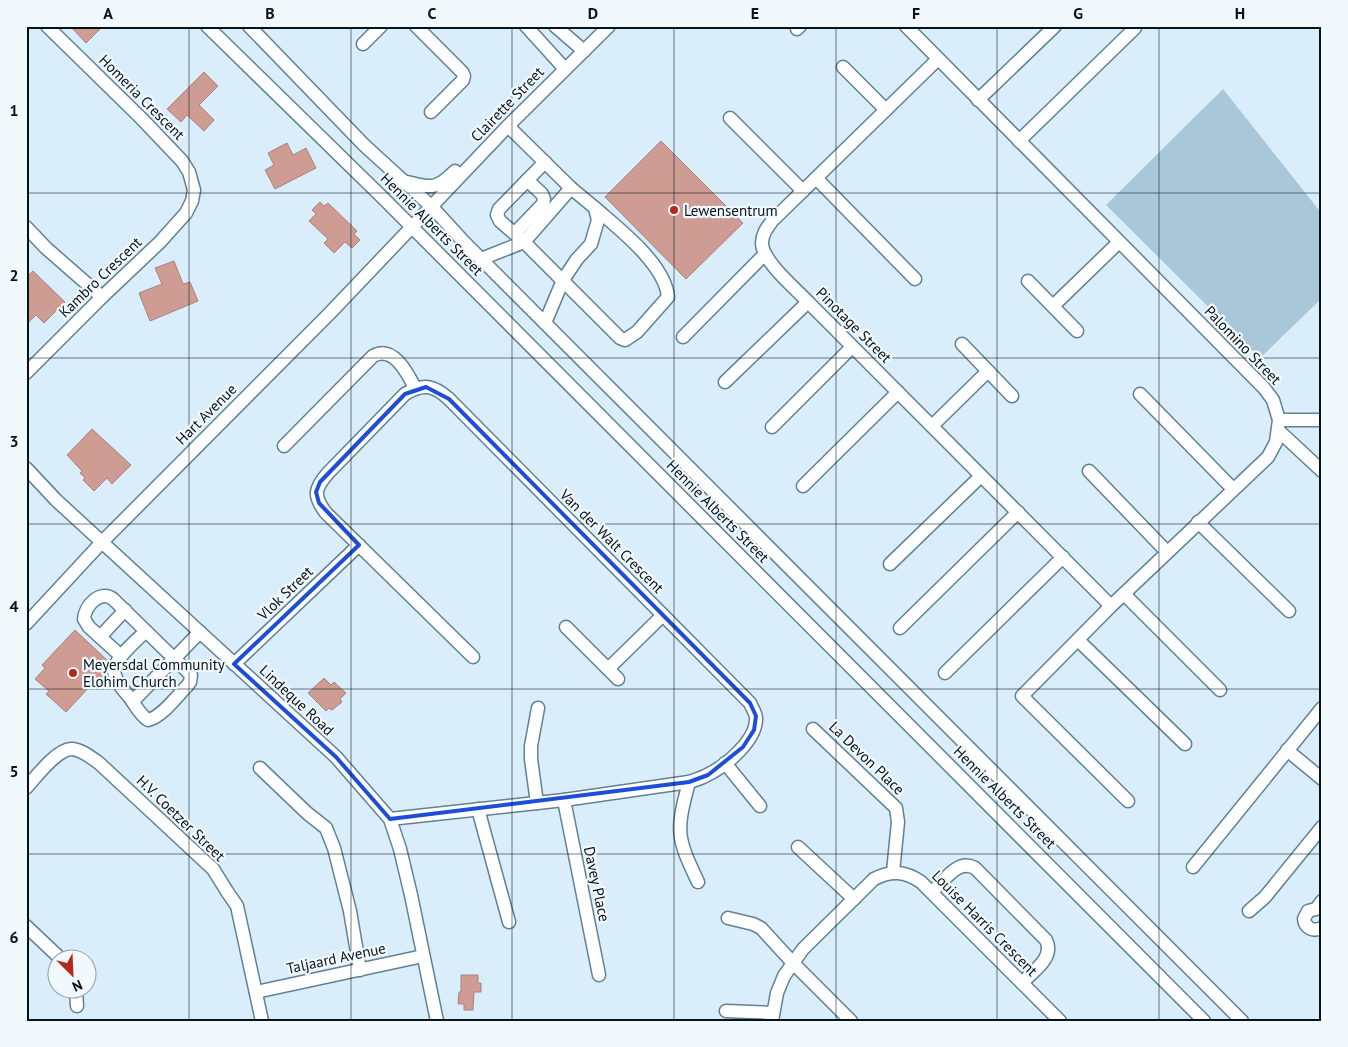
<svg xmlns="http://www.w3.org/2000/svg" width="1348" height="1047" font-family="'PT Sans',sans-serif">
<style>
.green{fill:#a9c7d9}
.building{fill:#cf9c93;stroke:#a8837d}
.lines{fill:none;stroke-linecap:round;stroke-linejoin:round}
.minor-casing{stroke:#618194;stroke-width:15}
.minor{stroke:#fff;stroke-width:12}
.marked{fill:none;stroke:#1d4ed8;stroke-width:4;stroke-linejoin:round}
.grid{fill:none;stroke:#06131a;stroke-width:1;stroke-opacity:0.55}
.poi-dot{fill:#b52719;stroke:#f2f9fd;stroke-width:2}
.labels{text-anchor:middle;dominant-baseline:central;stroke-width:4.5;stroke-linejoin:round;paint-order:stroke}
.street-label{font-size:15px;fill:#06131a;stroke:#f2f9fd}
.poi-label{font-size:15px;fill:#06131a;stroke:#f2f9fd;text-anchor:start}
.neatline{fill:none;stroke:#06131a;stroke-width:2}
.grid-label{font-size:16px;text-anchor:middle;font-weight:bold;fill:#06131a}
</style>
<rect width="100%" height="100%" fill="#d9eefa"/>
<path class="green" d="M1223,89l99,125v84l-62,60 -154,-153z"/>
<g class="building">
<path d="M70,26h33l-17,17z"/>
<path d="M204,72l14,14 -19,19 15,15 -10,11 -17,-16 -6,7 -14,-13z"/>
<path d="M661,141l82,82 -57,56 -81,-82z"/>
<path d="M287,143l6,12 13,-7 10,20 -41,21 -10,-19 9,-5 -6,-12z"/>
<path d="M320,202l4,4 4,-3 29,28 -3,3 6,6 -8,8 -7,-6 -11,11 -10,-10 4,-4 -19,-18 7,-7 -4,-4z"/>
<path d="M174,261l9,23 7,-2 8,19 -48,20 -11,-28 23,-9 -7,-16z"/>
<path d="M33,271l32,31 -21,21 -8,-8 -10,10v-48z"/>
<path d="M92,429l39,36 -19,19 -5,-6 -13,13 -11,-11 2,-2 -5,-5 2,-2 -15,-16z"/>
<path d="M75,630l33,31 -8,8 6,5 1,5 -8,9 -6,-5 -27,29 -20,-18 3,-3 -14,-12 10,-11 -3,-3z"/>
<path d="M324,678l7,7 3,-3 12,11 -6,6 2,3 -10,8 -3,-2 -3,3 -18,-18z"/>
<path d="M461,975h17v8h3v9h-7l-1,18h-9v-6h-6l1,-12h2z"/>
</g>
<g class="lines">
<defs>
<g id="minor">
<path d="M207,26l177,173 820,822"/>
<path d="M249,26l115,119 68,62 32,35 778,779"/>
<path d="M416,26l46,46 2,4 -1,4 -32,32"/>
<path d="M526,26l39,43"/>
<path d="M555,26l29,25"/>
<path d="M906,26l358,362 9,12 6,20 -3,22 -8,15 -157,149 -89,90 106,105"/>
<path d="M797,29l3,-3"/>
<path d="M363,44l18,-18"/>
<path d="M938,59l-166,162c-5,7 -10,13 -10,22 0,18 34,46 46,59l303,304"/>
<path d="M843,67l43,43"/>
<path d="M978,100l77,-74"/>
<path d="M730,118l73,73"/>
<path d="M508,126l63,62 24,20 3,12 -7,24 -14,15 -14,21 -18,43"/>
<path d="M1019,141l116,-113"/>
<path d="M545,162l-46,47 -2,6 3,6 24,21 96,96 5,2 12,-8 31,-35c-3,-33 -49,-68 -73,-89"/>
<path d="M816,178l99,101"/>
<path d="M403,181c27,6 31,11 52,-10"/>
<path d="M26,227l20,21 56,49"/>
<path d="M515,233l28,-29 1,-5 -2,-5 -15,-14"/>
<path d="M481,259l43,-17 47,-54"/>
<path d="M1028,281l49,50"/>
<path d="M1053,306l66,-64"/>
<path d="M683,337l82,-83"/>
<path d="M962,344l50,52"/>
<path d="M26,373l76,-76 58,-55 26,-29 6,-12 2,-11 -5,-18 -7,-11 -40,-42 -95,-93"/>
<path d="M725,382l83,-80"/>
<path d="M1140,394l93,95"/>
<path d="M1279,420h43"/>
<path d="M932,426l56,-55"/>
<path d="M772,427l80,-80"/>
<path d="M1279,431l43,40"/>
<path d="M284,446l89,-90c20,-11 34,16 42,32"/>
<path d="M26,468l30,32 280,257 54,62 10,30 11,46 26,126"/>
<path d="M1089,471l78,81"/>
<path d="M803,486l95,-94"/>
<path d="M1198,522l91,89"/>
<path d="M890,564l91,-88"/>
<path d="M1124,594l96,96"/>
<path d="M26,624l76,-82 228,-229 178,-187 101,-100"/>
<path d="M566,627l52,52"/>
<path d="M900,628l118,-116"/>
<path d="M100,637l25,-27"/>
<path d="M1078,640l107,104"/>
<path d="M121,656l-32,-29 -5,-8c1,-13 16,-30 29,-20l78,76 -1,7 -3,4c-10,10 -25,31 -39,34 -8,-5 -12,-14 -18,-22 -6,-8 -15,-16 -16,-27 -1,-11 24,-32 32,-40"/>
<path d="M234,664l125,-119"/>
<path d="M608,669l55,-54"/>
<path d="M945,673l118,-116"/>
<path d="M133,701l67,-69"/>
<path d="M813,729l83,79 2,14 -5,50"/>
<path d="M1287,750l35,29"/>
<path d="M725,763l35,43"/>
<path d="M260,768l47,45 19,15 8,20 16,63 10,59"/>
<path d="M689,782c-13,49 -13,54 9,100"/>
<path d="M26,788c10,-11 30,-38 45,-39 10,0 21,9 28,14l114,106 15,24 9,13 25,115"/>
<path d="M564,800l35,175"/>
<path d="M537,803l-6,-44v-13l7,-38"/>
<path d="M478,809l31,113"/>
<path d="M390,819l174,-19 125,-18c6,-2 13,-4 18,-7 19,-9 50,-35 49,-57 0,-5 -4,-10 -6,-15l-301,-304c-15,-14 -26,-16 -44,-5l-77,79c-14,16 -15,23 -2,40l147,144"/>
<path d="M798,847l56,52"/>
<path d="M1193,867l129,-159"/>
<path d="M932,892c12,-11 26,-34 43,-24l71,72c9,18 -13,31 -24,43"/>
<path d="M1322,901l-6,8 -8,2 -4,8c1,9 9,13 18,9"/>
<path d="M1249,911l16,-14 57,-70"/>
<path d="M728,918l25,6 8,4 32,35 58,58"/>
<path d="M26,926l36,34"/>
<path d="M76,990l1,16"/>
<path d="M256,992l167,-36"/>
<path d="M726,1011l47,2"/>
<path d="M772,1021l5,-28 7,-17 9,-13 10,-14 71,-70c17,-9 31,-8 47,3l139,139"/>
</g>
</defs>
<use href="#minor" class="minor-casing"/>
<use href="#minor" class="minor"/>
</g>
<path class="marked" d="M426,387l23,12 301,304 6,13 -2,14 -11,17 -35,28 -19,7 -299,37 -54,-62 -102,-93 125,-119 -40,-42 -3,-11 4,-10 85,-88z"/>
<path class="grid" d="M189,26v995M351,26v995M512,26v995M674,26v995M836,26v995M997,26v995M1159,26v995M26,193h1296M26,358h1296M26,524h1296M26,689h1296M26,854h1296"/>
<g class="poi-dot">
<circle cx="674" cy="210" r="5"/>
<circle cx="73" cy="673" r="5"/>
</g>
<g class="labels">
<g class="street-label">
<text transform="translate(142 97) rotate(45)">Homeria Crescent</text>
<text transform="translate(507 104) rotate(-46)">Clairette Street</text>
<text transform="translate(432 224) rotate(45)">Hennie Alberts Street</text>
<text transform="translate(100 277) rotate(-44)">Kambro Crescent</text>
<text transform="translate(854 325) rotate(45)">Pinotage Street</text>
<text transform="translate(1243 345) rotate(46)">Palomino Street</text>
<text transform="translate(206 414) rotate(-45)">Hart Avenue</text>
<text transform="translate(718 511) rotate(45)">Hennie Alberts Street</text>
<text transform="translate(612 541) rotate(45)">Van der Walt Crescent</text>
<text transform="translate(285 593) rotate(-44)">Vlok Street</text>
<text transform="translate(297 700) rotate(43)">Lindeque Road</text>
<text transform="translate(867 758) rotate(44)">La Devon Place</text>
<text transform="translate(1005 797) rotate(45)">Hennie Alberts Street</text>
<text transform="translate(181 818) rotate(44)">H.V. Coetzer Street</text>
<text transform="translate(597 884) rotate(78)">Davey Place</text>
<text transform="translate(985 923) rotate(45)">Louise Harris Crescent</text>
<text transform="translate(336 958) rotate(-12)">Taljaard Avenue</text>
</g>
<g class="poi-label">
<text x="684" y="210">Lewensentrum</text>
<text x="83" y="664">Meyersdal Community<tspan x="83" dy="17">Elohim Church</tspan></text>
</g>
</g>
<rect width="1348" height="1047" fill="none" stroke="#f2f9fd" stroke-width="55"/>
<g transform="translate(72 974) rotate(156)"><circle r="24" fill="#f2f9fd" stroke="#949da2"/>
<path d="M0-4L9 19L0 12L-9 19Z" fill="#b52719"/>
<text y="-8" font-size="14" font-weight="bold" text-anchor="middle" fill="#06131a">N</text>
</g>
<rect x="28" y="28" width="1292" height="992" class="neatline"/>
<g class="grid-label">
<text x="108" y="19">A</text>
<text x="270" y="19">B</text>
<text x="432" y="19">C</text>
<text x="593" y="19">D</text>
<text x="755" y="19">E</text>
<text x="916" y="19">F</text>
<text x="1078" y="19">G</text>
<text x="1240" y="19">H</text>
<text x="14" y="116">1</text>
<text x="14" y="281">2</text>
<text x="14" y="447">3</text>
<text x="14" y="612">4</text>
<text x="14" y="777">5</text>
<text x="14" y="943">6</text>
</g>
</svg>
